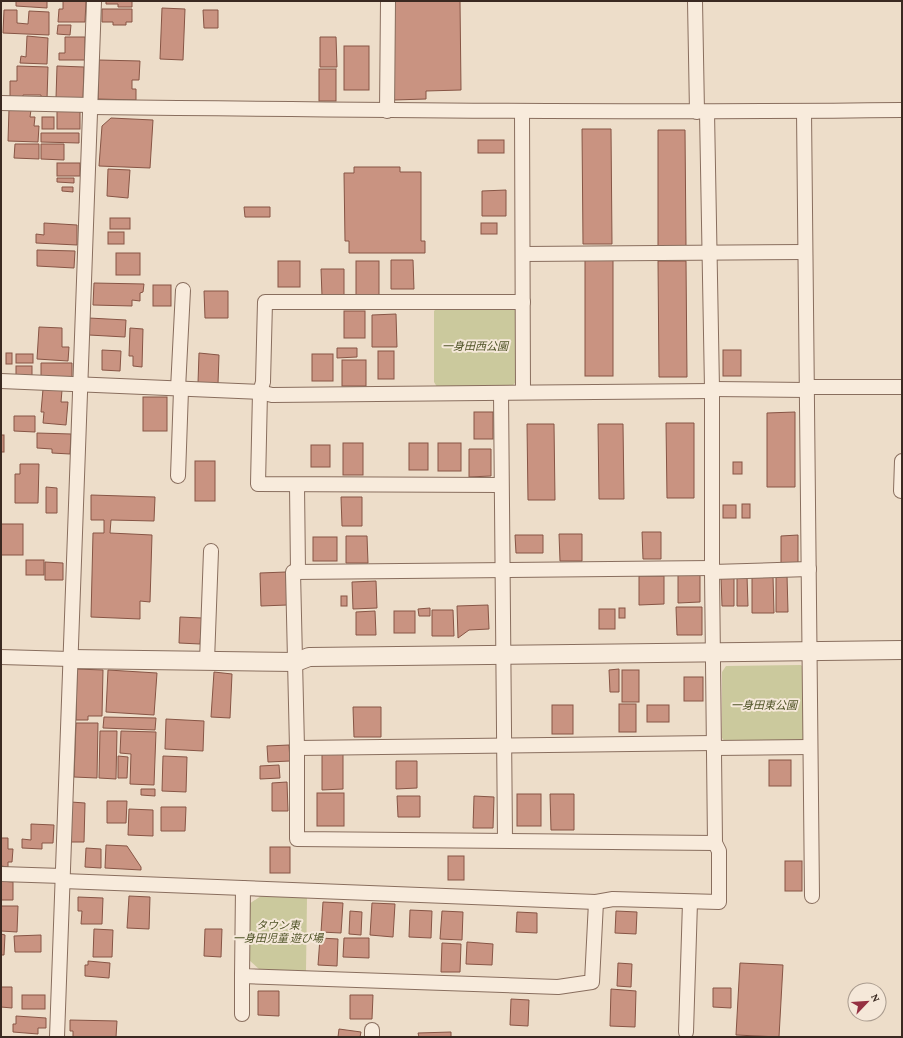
<svg xmlns="http://www.w3.org/2000/svg" width="903" height="1038" font-family="'Crimson Pro','Noto Sans JP',serif">
<style>
.green{fill:#cbc99d}
.building{fill:#c99381;stroke:#875545}
.lines{fill:none;stroke-linecap:round;stroke-linejoin:round}
.minor-casing{stroke:#896e5e;stroke-width:16}
.tertiary-casing{stroke:#896e5e;stroke-width:20}
.minor{stroke:#f8ebdc;stroke-width:14}
.tertiary{stroke:#f8ebdc;stroke-width:18}
.labels{text-anchor:middle;dominant-baseline:central;stroke-width:4;stroke-linejoin:round;paint-order:stroke}
.park-label{font-size:11px;font-style:italic;fill:#515529;stroke:#f5e8d9}
</style>
<rect width="100%" height="100%" fill="#edddc9"/>
<g class="green">
<path d="M439,306h73l4,4 1,71 -5,5 -75,1 -3,-5v-71z"/>
<path d="M801,665l4,4v69l-4,5 -74,1 -5,-6v-66l4,-6z"/>
<path d="M261,896l46,2 -1,73 -46,-1 -11,-10v-56z"/>
</g>
<g class="building">
<path d="M16,1h31v7l-31,-2z"/>
<path d="M63,1h23l-1,21h-27l1,-13h4z"/>
<path d="M106,1h26v6h-14v-3h-12z"/>
<path d="M393,1h67l1,89 -35,1v8l-32,1z"/>
<path d="M162,8l23,1 -2,51 -23,-1z"/>
<path d="M102,9h30v13h-6v3h-13v-3h-11z"/>
<path d="M4,10h13v13l11,1 1,-13 20,1v23l-46,-2z"/>
<path d="M203,10h15v18h-14z"/>
<path d="M58,25h13l-1,10 -13,-1z"/>
<path d="M27,36l21,2 -1,26 -27,-1 1,-7 5,1z"/>
<path d="M65,37h20v23h-26v-7h6z"/>
<path d="M320,37h16l1,30h-17z"/>
<rect x="344" y="46" width="25" height="44"/>
<path d="M99,60l41,1 -1,19h-7v9h4v11l-38,-1z"/>
<path d="M17,66l31,1 -1,32h-6v-4h-18v2h-13v-16h7z"/>
<path d="M57,66l27,1 -1,32 -27,-1z"/>
<rect x="319" y="69" width="17" height="32"/>
<path d="M9,109l22,1 -1,7h5l-1,9h5l-1,16 -30,-1z"/>
<rect x="57" y="110" width="23" height="19"/>
<rect x="42" y="117" width="12" height="12"/>
<path d="M111,118l42,2 -3,48 -51,-2 3,-40z"/>
<path d="M582,129h29l1,115h-29z"/>
<path d="M658,130h27l1,116h-28z"/>
<path d="M41,133h38v10l-38,-1z"/>
<rect x="478" y="140" width="26" height="13"/>
<path d="M15,144h24v15l-25,-1z"/>
<path d="M41,144h23v16l-23,-1z"/>
<rect x="57" y="163" width="23" height="13"/>
<path d="M354,167h46v5h21v69h4v12h-76v-12h-4l-1,-68h10z"/>
<path d="M108,169l22,1 -2,28 -21,-2z"/>
<path d="M57,178h17v5l-17,-1z"/>
<path d="M62,187h11v5l-11,-1z"/>
<path d="M506,190v26h-24v-25z"/>
<path d="M244,207h26v10h-25z"/>
<rect x="110" y="218" width="20" height="11"/>
<path d="M44,223l33,2v20l-41,-2v-9l8,1z"/>
<rect x="481" y="223" width="16" height="11"/>
<rect x="108" y="232" width="16" height="12"/>
<path d="M37,250l38,1 -1,17 -37,-2z"/>
<rect x="116" y="253" width="24" height="22"/>
<path d="M391,260h22l1,29h-23z"/>
<rect x="585" y="260" width="28" height="116"/>
<rect x="278" y="261" width="22" height="26"/>
<rect x="356" y="261" width="23" height="35"/>
<path d="M658,261h28l1,116h-28z"/>
<path d="M321,269h23v27h-22z"/>
<path d="M94,283l50,1 -1,8 -3,1v8l-8,-1v6l-39,-1z"/>
<rect x="153" y="285" width="18" height="21"/>
<path d="M204,291h24v27h-23z"/>
<rect x="344" y="311" width="21" height="27"/>
<path d="M396,314l1,33h-25v-32z"/>
<path d="M89,318l37,2 -1,17 -36,-2z"/>
<path d="M39,327l23,1v19h7l-1,14 -31,-2z"/>
<path d="M130,328l13,1 -1,38 -9,-1v-10h-4z"/>
<path d="M337,348h20v9l-20,1z"/>
<path d="M102,350l19,1 -1,20 -18,-1z"/>
<rect x="723" y="350" width="18" height="26"/>
<rect x="378" y="351" width="16" height="28"/>
<rect x="6" y="353" width="6" height="11"/>
<path d="M199,353l20,2 -1,29 -20,-1z"/>
<rect x="16" y="354" width="17" height="9"/>
<rect x="312" y="354" width="21" height="27"/>
<rect x="342" y="360" width="24" height="26"/>
<path d="M41,363h31v16l-31,-1z"/>
<rect x="16" y="366" width="16" height="12"/>
<path d="M43,389l19,1 -1,12h7l-2,23 -23,-2 1,-11h-3z"/>
<rect x="143" y="397" width="24" height="34"/>
<rect x="474" y="412" width="19" height="27"/>
<path d="M795,412v75h-28v-74z"/>
<path d="M14,416h21v16l-21,-1z"/>
<path d="M666,423h28v75h-27z"/>
<path d="M527,424h27l1,76h-27z"/>
<path d="M598,424h25l1,75h-25z"/>
<path d="M37,433l34,1 -1,20 -18,-1v-4l-15,-1z"/>
<rect x="1" y="435" width="3" height="17"/>
<rect x="343" y="443" width="20" height="32"/>
<rect x="409" y="443" width="19" height="27"/>
<rect x="438" y="443" width="23" height="28"/>
<rect x="311" y="445" width="19" height="22"/>
<path d="M469,449h22v27l-22,1z"/>
<rect x="195" y="461" width="20" height="40"/>
<rect x="733" y="462" width="9" height="12"/>
<path d="M20,464h19l-1,39h-23v-29h5z"/>
<path d="M46,487l11,1v25h-11z"/>
<path d="M91,495l64,2 -1,24 -43,-1 -1,13 42,2 -2,67 -10,-1v18l-49,-2 2,-84h11v-13h-13z"/>
<path d="M341,497h21v29h-20z"/>
<rect x="742" y="504" width="8" height="14"/>
<rect x="723" y="505" width="13" height="13"/>
<rect x="1" y="524" width="22" height="31"/>
<path d="M642,532h19v27h-18z"/>
<path d="M559,534h23v27h-22z"/>
<path d="M515,535h28v18h-27z"/>
<path d="M798,535v28h-17v-27z"/>
<path d="M346,536h21l1,27h-22z"/>
<rect x="313" y="537" width="24" height="24"/>
<rect x="26" y="560" width="18" height="15"/>
<path d="M45,562l18,1v17h-18z"/>
<path d="M286,572l1,33 -26,1 -1,-33z"/>
<path d="M678,575h22v27l-22,1z"/>
<path d="M776,575h11l1,37h-12z"/>
<path d="M639,576h25v28l-25,1z"/>
<path d="M737,576h10l1,30h-11z"/>
<path d="M752,576h21l1,37h-22z"/>
<path d="M721,577h13v29h-12z"/>
<path d="M376,581l1,27 -24,1 -1,-27z"/>
<rect x="341" y="596" width="6" height="10"/>
<path d="M488,605l1,24 -20,1 -11,8 -1,-32z"/>
<path d="M676,607h26v28h-25z"/>
<path d="M430,608v8h-11l-1,-7z"/>
<rect x="619" y="608" width="6" height="10"/>
<rect x="599" y="609" width="16" height="20"/>
<path d="M432,610h21l1,26h-22z"/>
<path d="M375,611l1,24h-20v-23z"/>
<rect x="394" y="611" width="21" height="22"/>
<path d="M180,617l22,1 -2,26 -21,-1z"/>
<path d="M77,669l26,1 -1,46h-14v4h-12z"/>
<path d="M619,669v23h-9l-1,-22z"/>
<path d="M108,670l49,3 -3,42 -48,-3z"/>
<rect x="622" y="670" width="17" height="32"/>
<path d="M214,672l18,2 -2,44 -19,-1z"/>
<rect x="684" y="677" width="19" height="24"/>
<rect x="619" y="704" width="17" height="28"/>
<rect x="552" y="705" width="21" height="29"/>
<rect x="647" y="705" width="22" height="17"/>
<path d="M353,707h28v30h-27z"/>
<path d="M104,717l52,1 -1,12 -52,-2z"/>
<path d="M166,719l38,2 -1,30 -38,-2z"/>
<path d="M76,723h22l-1,55 -23,-1z"/>
<path d="M100,731h17l-1,48 -17,-1z"/>
<path d="M121,731l35,1 -2,53 -24,-1 1,-30 -11,-1z"/>
<path d="M289,745l1,16 -22,1 -1,-16z"/>
<path d="M322,753h21v36l-21,1z"/>
<path d="M118,756l10,1 -1,21h-9z"/>
<path d="M163,756l24,1 -1,35 -24,-1z"/>
<rect x="769" y="760" width="22" height="26"/>
<path d="M396,761h21v27l-21,1z"/>
<path d="M279,765l1,13 -20,1v-13z"/>
<path d="M287,782l1,29h-16v-28z"/>
<path d="M141,789h14v7l-14,-1z"/>
<rect x="317" y="793" width="27" height="33"/>
<rect x="517" y="794" width="24" height="32"/>
<path d="M550,794h24v36h-23z"/>
<path d="M397,796h23v21h-22z"/>
<path d="M474,796l20,1 -1,31h-20z"/>
<path d="M107,801h20l-1,22h-19z"/>
<path d="M71,802l14,1 -1,39h-14z"/>
<path d="M161,807h25l-1,24h-24z"/>
<path d="M129,809l24,1v26l-25,-1z"/>
<path d="M31,824l23,1 -1,18h-11v6l-20,-1v-9l9,1z"/>
<path d="M1,838h7v11h5l-1,13h-4v5l-7,-1z"/>
<path d="M106,845l21,1 14,21v3l-36,-2z"/>
<rect x="270" y="847" width="20" height="26"/>
<path d="M86,848l15,1v19l-16,-1z"/>
<rect x="448" y="856" width="16" height="24"/>
<rect x="785" y="861" width="17" height="30"/>
<path d="M1,881l12,1v18h-12z"/>
<path d="M129,896l21,1 -1,32 -22,-1z"/>
<path d="M78,897l25,1 -1,26h-21l1,-13h-4z"/>
<path d="M323,902l20,1 -2,30 -20,-1z"/>
<path d="M372,903l23,1 -2,33 -23,-2z"/>
<path d="M1,906h17l-1,26 -16,-1z"/>
<path d="M410,910l22,1 -1,27 -22,-1z"/>
<path d="M350,911l12,1 -1,23 -12,-1z"/>
<path d="M442,911l21,1 -1,28 -22,-1z"/>
<path d="M616,911l21,1 -1,22 -21,-1z"/>
<path d="M517,912l20,1v20l-21,-1z"/>
<path d="M94,929l19,1 -1,27h-19z"/>
<path d="M205,929h17l-1,28 -17,-1z"/>
<path d="M1,934l4,1 -1,20h-3z"/>
<path d="M41,935v17h-26l-1,-16z"/>
<path d="M320,938l18,1 -1,27 -19,-1z"/>
<path d="M344,938h25v20l-26,-1z"/>
<path d="M467,942l26,2 -1,21 -26,-1z"/>
<path d="M442,943l19,1 -1,28h-19z"/>
<path d="M88,961l22,2 -1,15 -24,-2v-11h3z"/>
<path d="M618,963l14,1 -1,23 -14,-1z"/>
<path d="M740,963l43,2 -4,72 -43,-2z"/>
<path d="M1,987h11v21l-11,-1z"/>
<path d="M713,988h18v20l-18,-1z"/>
<path d="M611,989l25,2 -1,36 -25,-1z"/>
<path d="M258,991h21v25l-21,-1z"/>
<rect x="22" y="995" width="23" height="14"/>
<path d="M350,995h23l-1,24h-22z"/>
<path d="M511,999l18,1 -1,26 -18,-1z"/>
<path d="M16,1016l30,2v10h-8v6l-25,-2v-8h3z"/>
<path d="M70,1020l47,1 -1,16h-43v-6h-3z"/>
<path d="M339,1029l22,3 -1,5h-22z"/>
<path d="M451,1032v5h-32l-1,-4z"/>
</g>
<g class="lines">
<defs>
<g id="minor">
<path d="M695,1l2,111"/>
<path d="M1,103l89,2"/>
<path d="M90,107c271,3 541,6 812,3"/>
<path d="M387,111l1,-110"/>
<path d="M522,111l1,281"/>
<path d="M804,111l8,785"/>
<path d="M523,254l282,-2"/>
<path d="M1,381l259,11 12,3 440,-4"/>
<path d="M807,387h95"/>
<path d="M178,389l5,-99"/>
<path d="M712,389l95,1"/>
<path d="M501,393l4,447"/>
<path d="M178,476l3,-86"/>
<path d="M297,485l1,87"/>
<path d="M501,485l-243,-1 2,-92 3,-10 2,-80h258"/>
<path d="M901,491l1,-30"/>
<path d="M712,568l-419,4 4,176v91l418,4"/>
<path d="M712,572l97,-3"/>
<path d="M1,657l69,2"/>
<path d="M207,661l4,-110"/>
<path d="M297,748l417,-5"/>
<path d="M714,748l96,-1"/>
<path d="M1,874l61,2"/>
<path d="M63,881l533,21 17,-3 106,3v-51l-4,-8 -3,-271v-183l-5,-277"/>
<path d="M243,888l-1,88 316,11 34,-5 4,-80"/>
<path d="M242,976v38"/>
<path d="M686,1032l4,-130"/>
<path d="M57,1037l37,-1036"/>
<path d="M372,1037v-7"/>
</g>
<path id="tertiary" d="M70,659l226,3 13,-5 593,-7"/>
</defs>
<use href="#minor" class="minor-casing"/>
<use href="#tertiary" class="tertiary-casing"/>
<use href="#minor" class="minor"/>
<use href="#tertiary" class="tertiary"/>
</g>
<g class="labels">
<g class="park-label">
<text x="475" y="346">一身田西公園</text>
<text x="764" y="705">一身田東公園</text>
<text x="278" y="925">タウン東<tspan x="278" dy="13">一身田児童 遊び場</tspan></text>
</g>
</g>
<rect width="903" height="1038" fill="none" stroke="#3a2921" stroke-width="4"/>
<g transform="translate(867 1002) rotate(65)"><circle r="19" fill="#f5e8d9" stroke="#aa9c8f"/>
<path d="M0-3L7 15L0 10L-7 15Z" fill="#953142"/>
<text y="-6" font-size="11" font-weight="bold" text-anchor="middle" fill="#3a2921">N</text>
</g>
</svg>
